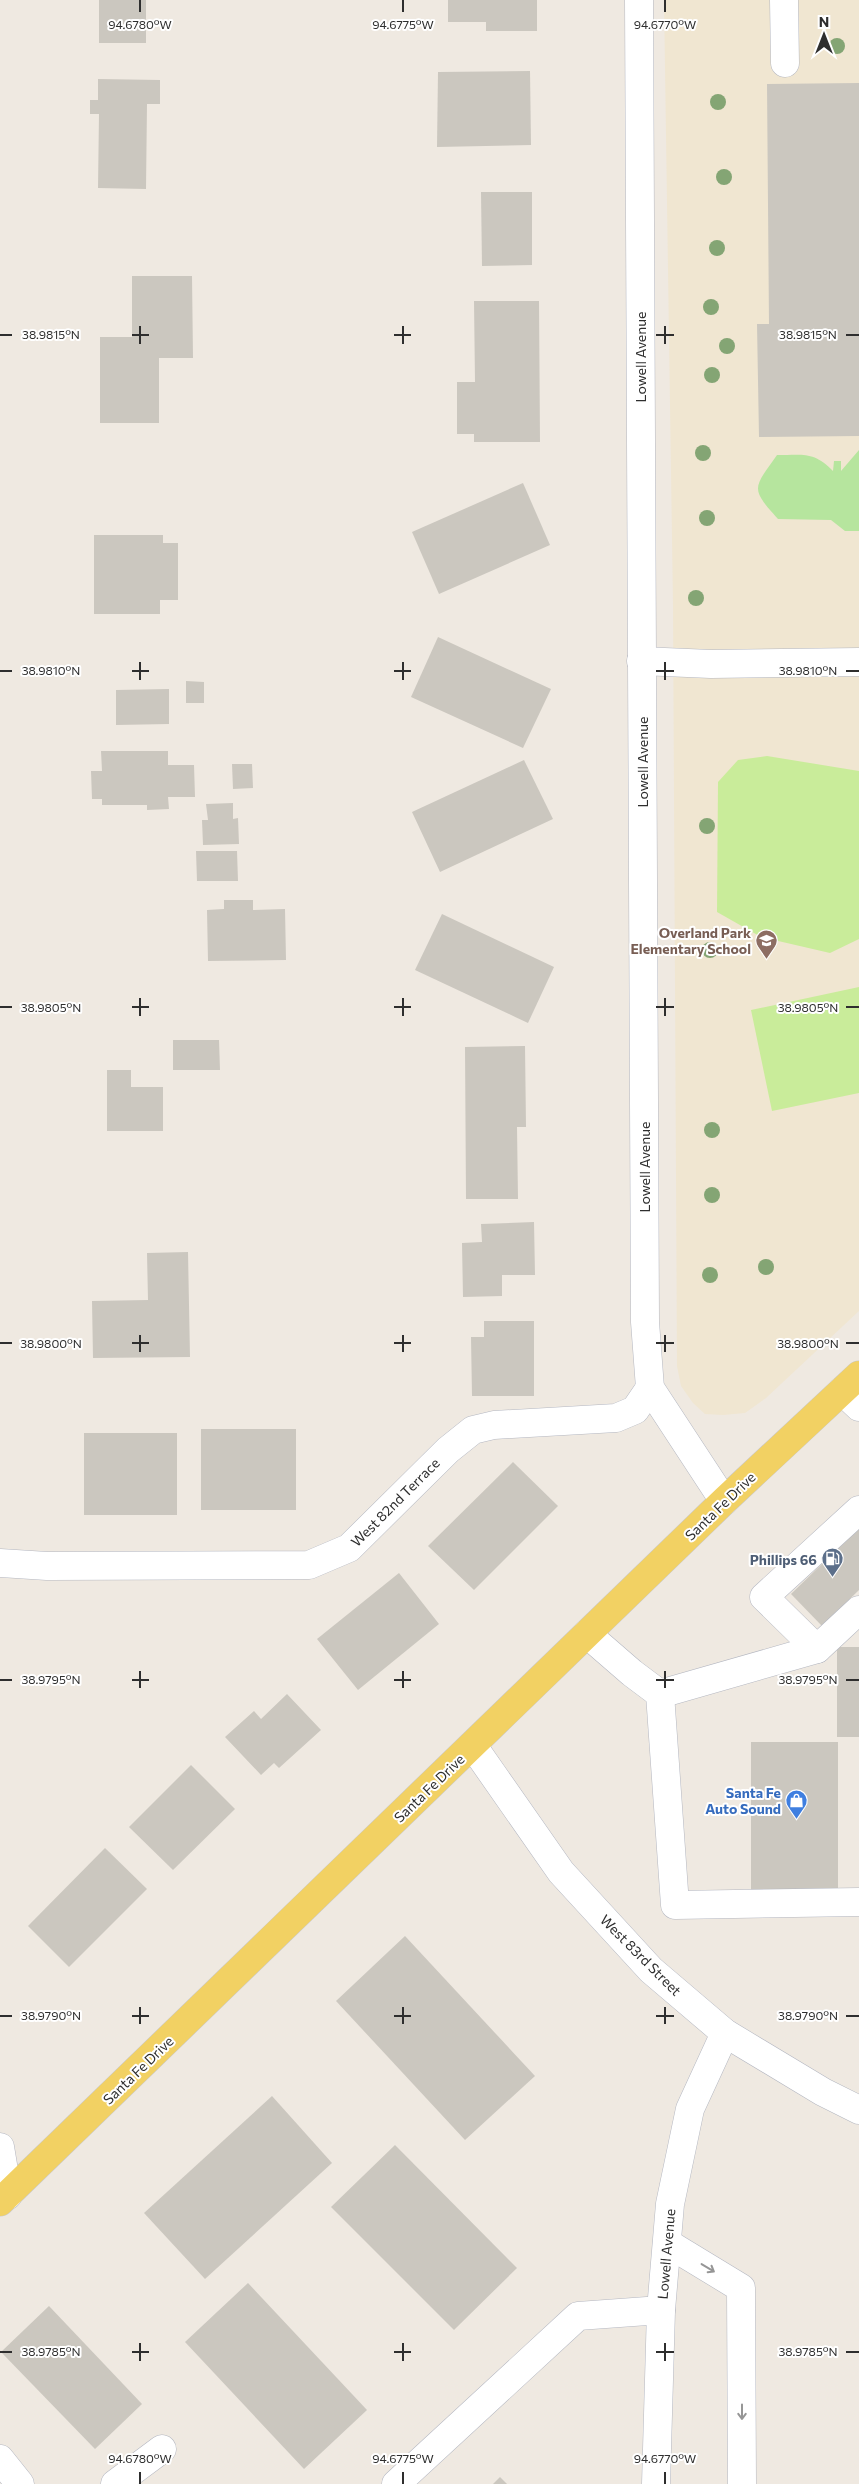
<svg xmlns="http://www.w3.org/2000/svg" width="859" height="2484" font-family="Commissioner,sans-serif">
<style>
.education{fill:#f0e6d1}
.green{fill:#b6e59e}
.pitch{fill:#c9ec9a}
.building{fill:#cbc7bf}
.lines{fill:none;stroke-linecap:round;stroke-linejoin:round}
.minor-casing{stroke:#b4b7c1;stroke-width:29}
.major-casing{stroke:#c9c9c9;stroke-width:29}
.minor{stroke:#fff;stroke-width:28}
.major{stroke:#f2d163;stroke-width:28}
.tree{fill:#84a574}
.oneway{stroke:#969696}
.ticks{fill:none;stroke:#2e2e2e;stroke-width:2}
.labels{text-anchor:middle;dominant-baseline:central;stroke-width:4;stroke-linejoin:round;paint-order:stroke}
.street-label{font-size:14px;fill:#2e2e2e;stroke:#fff}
.education-label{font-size:14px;font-weight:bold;fill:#785e54;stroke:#fff;text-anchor:end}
.service-label{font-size:14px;font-weight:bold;fill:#4e5e75;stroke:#fff;text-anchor:end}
.shop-label{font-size:14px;font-weight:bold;fill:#366cbe;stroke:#fff;text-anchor:end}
.ticks-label{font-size:12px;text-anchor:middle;fill:#2e2e2e;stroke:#fff;stroke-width:4;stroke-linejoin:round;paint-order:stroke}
</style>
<rect width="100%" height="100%" fill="#efe9e1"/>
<path class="education" d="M664,0h195v1311l-93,87 -21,15 -22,2 -18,-1 -12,-11 -12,-17 -4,-20 -4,-760z"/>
<path class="green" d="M859,450v81h-14l-14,-11 -53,-1c-28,-31 -25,-30 -1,-64 26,0 37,-4 56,16l1,-10h7v10z"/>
<g class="pitch">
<path d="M767,756l92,15v168l-29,14 -69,-16 -44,-25 1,-130 20,-22z"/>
<path d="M859,987v106l-87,18 -21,-101z"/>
</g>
<g class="building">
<rect x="99" y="0" width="47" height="43"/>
<path d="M448,0h89v31h-51v-9h-38z"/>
<path d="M530,71l1,74 -94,2 1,-75z"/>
<path d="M98,79l62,1v24h-13l-1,85 -48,-1 1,-74h-9v-14h8z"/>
<path d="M859,83v353l-100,1 -2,-113h12l-2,-240z"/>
<path d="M481,192h51v73l-50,1z"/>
<path d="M132,276h60l1,82h-34v65h-59v-86h32z"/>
<path d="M474,301h65l1,141h-66v-8h-17v-52h18z"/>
<path d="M523,483l27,62 -111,49 -27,-62z"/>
<path d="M94,535h69v8h15v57h-18v14h-66z"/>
<path d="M438,637l113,52 -28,59 -112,-51z"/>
<path d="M186,681l18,1v21h-18z"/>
<path d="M169,689v35l-53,1v-35z"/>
<path d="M101,751h67v14h26l1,32h-27l1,12 -22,1v-5h-45v-6h-10l-1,-28h11z"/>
<path d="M524,760l29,59 -113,53 -28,-60z"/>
<path d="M232,764h20l1,24 -20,1z"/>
<path d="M233,803v16l5,-1 1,26 -36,1 -1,-25h6l-2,-16z"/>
<path d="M196,851h41l1,30h-41z"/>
<path d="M224,900h29v10l32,-1 1,51 -78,1 -1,-51 17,-1z"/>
<path d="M442,914l112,53 -26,56 -113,-53z"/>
<path d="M173,1040h46l1,30h-47z"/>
<path d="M525,1046l1,81h-9l1,72h-52l-1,-152z"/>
<path d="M107,1070h24v17h32v44h-56z"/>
<path d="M534,1222l1,53h-33v21l-39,1 -1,-54 20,-1 -1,-18z"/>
<path d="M188,1252l2,105 -97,1 -1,-57 56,-1 -1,-47z"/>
<path d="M484,1321h50v75h-62l-1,-59h13z"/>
<rect x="201" y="1429" width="95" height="81"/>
<rect x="84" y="1433" width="93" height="82"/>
<path d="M513,1462l45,44 -84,84 -46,-44z"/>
<path d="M859,1528v62l-37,36 -31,-32z"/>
<path d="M399,1573l40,51 -81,66 -41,-51z"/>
<rect x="837" y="1647" width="22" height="90"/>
<path d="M287,1694l34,36 -42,38 -5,-5 -13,12 -36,-38 29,-26 7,8z"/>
<rect x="751" y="1742" width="87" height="153"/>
<path d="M191,1765l44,44 -62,61 -44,-43z"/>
<path d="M105,1848l42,41 -78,78 -41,-41z"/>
<path d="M405,1936l130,140 -70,64 -129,-139z"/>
<path d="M272,2096l60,67 -127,116 -61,-66z"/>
<path d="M395,2145l122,123 -63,62 -123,-123z"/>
<path d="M248,2283l119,127 -63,59 -119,-127z"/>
<path d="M49,2306l93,98 -47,45 -94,-97z"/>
<path d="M500,2477l7,7h-14z"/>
</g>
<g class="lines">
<defs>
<g id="minor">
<path d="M639,0l6,1322 5,66 74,113"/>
<path d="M784,0l1,63"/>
<path d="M641,661l70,3 148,-2"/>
<path d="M842,1391l17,16"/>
<path d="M0,1563l47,3 262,-1 40,-17 99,-98 25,-20 21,-5 122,-7 19,-8 15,-22"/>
<path d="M587,1634l45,39 28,21 15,211 184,-3"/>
<path d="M817,1649l-53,-52 95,-87"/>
<path d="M660,1694l157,-45 42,-39"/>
<path d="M473,1746l88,126 90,98 74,63 98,59 36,18"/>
<path d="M0,2147l8,48"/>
<path d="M667,2243l74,45 1,196"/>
<path d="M0,2459l20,25"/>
<path d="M115,2484l47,-35"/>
<path d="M396,2484l182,-168 83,-6"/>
<path d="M656,2484l5,-174 9,-106 20,-95 35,-76"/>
</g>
<path id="major" d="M0,2202l724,-701 135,-126"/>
</defs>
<use href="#minor" class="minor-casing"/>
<use href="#major" class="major-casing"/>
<use href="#minor" class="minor"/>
<use href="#major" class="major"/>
</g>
<g class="tree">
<circle cx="837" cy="46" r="8"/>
<circle cx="718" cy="102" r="8"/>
<circle cx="724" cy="177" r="8"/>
<circle cx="717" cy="248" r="8"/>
<circle cx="711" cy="307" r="8"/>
<circle cx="727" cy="346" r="8"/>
<circle cx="712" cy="375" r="8"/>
<circle cx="703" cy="453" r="8"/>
<circle cx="707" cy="518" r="8"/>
<circle cx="696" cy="598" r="8"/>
<circle cx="707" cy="826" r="8"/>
<circle cx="710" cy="950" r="8"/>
<circle cx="712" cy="1130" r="8"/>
<circle cx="712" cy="1195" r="8"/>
<circle cx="766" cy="1267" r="8"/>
<circle cx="710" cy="1275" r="8"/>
</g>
<defs><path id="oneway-shaft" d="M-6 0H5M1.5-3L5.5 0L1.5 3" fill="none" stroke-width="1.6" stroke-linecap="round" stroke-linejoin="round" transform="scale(1.25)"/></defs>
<g class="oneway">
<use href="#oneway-shaft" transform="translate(708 2268) rotate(31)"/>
<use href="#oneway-shaft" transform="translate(742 2412) rotate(90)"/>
</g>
<path class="ticks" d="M140,0v12M403,0v12M665,0v12M140,326v18M403,326v18M665,326v18M0,335h12M132,335h17M394,335h17M656,335h18M846,335h13M140,662v18M403,662v18M665,662v18M0,671h12M132,671h17M394,671h17M656,671h18M846,671h13M140,998v18M403,998v18M665,998v18M0,1007h12M132,1007h17M394,1007h17M656,1007h18M846,1007h13M140,1335v17M403,1335v17M665,1335v17M0,1343h12M132,1343h17M394,1343h17M656,1343h18M846,1343h13M140,1671v17M403,1671v17M665,1671v17M0,1680h12M132,1680h17M394,1680h17M656,1680h18M846,1680h13M140,2007v17M403,2007v17M665,2007v17M0,2016h12M132,2016h17M394,2016h17M656,2016h18M846,2016h13M140,2343v18M403,2343v18M665,2343v18M0,2352h12M132,2352h17M394,2352h17M656,2352h18M846,2352h13M140,2472v12M403,2472v12M665,2472v12"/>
<defs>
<symbol id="school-pin" viewBox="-11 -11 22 30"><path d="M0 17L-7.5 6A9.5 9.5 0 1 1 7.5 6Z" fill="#8d6e63" stroke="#fff"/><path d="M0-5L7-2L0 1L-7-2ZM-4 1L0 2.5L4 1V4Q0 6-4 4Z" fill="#fff"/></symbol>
<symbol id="fuel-pin" viewBox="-11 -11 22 30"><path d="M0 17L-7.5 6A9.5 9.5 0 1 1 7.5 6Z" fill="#5c6f8a" stroke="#fff"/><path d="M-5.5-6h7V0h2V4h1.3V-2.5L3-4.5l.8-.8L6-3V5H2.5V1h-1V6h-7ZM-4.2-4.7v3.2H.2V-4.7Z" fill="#fff"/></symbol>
<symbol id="shop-pin" viewBox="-11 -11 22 30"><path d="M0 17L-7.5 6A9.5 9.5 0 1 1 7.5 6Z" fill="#3f7fe0" stroke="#fff"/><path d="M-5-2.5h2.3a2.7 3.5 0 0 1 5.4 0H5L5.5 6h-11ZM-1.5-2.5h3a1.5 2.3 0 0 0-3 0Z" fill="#fff"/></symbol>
</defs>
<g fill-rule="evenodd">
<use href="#school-pin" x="754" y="928" width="25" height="34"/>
<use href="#fuel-pin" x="820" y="1546" width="25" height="34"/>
<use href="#shop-pin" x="784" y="1788" width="25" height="34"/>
</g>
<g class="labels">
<g class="street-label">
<text transform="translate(640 357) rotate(-90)">Lowell Avenue</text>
<text transform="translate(642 762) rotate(-90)">Lowell Avenue</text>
<text transform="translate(644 1167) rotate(-90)">Lowell Avenue</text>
<text transform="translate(395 1502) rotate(-45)">West 82nd Terrace</text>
<text transform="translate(720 1506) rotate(-44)">Santa Fe Drive</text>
<text transform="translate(429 1788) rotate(-44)">Santa Fe Drive</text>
<text transform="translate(641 1955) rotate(45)">West 83rd Street</text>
<text transform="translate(138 2070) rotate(-44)">Santa Fe Drive</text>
<text transform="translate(666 2254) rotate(-85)">Lowell Avenue</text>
</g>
<g class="education-label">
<text x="751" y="932">Overland Park<tspan x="751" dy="16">Elementary School</tspan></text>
</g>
<g class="service-label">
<text x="817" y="1559">Phillips 66</text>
</g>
<g class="shop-label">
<text x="781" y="1792">Santa Fe<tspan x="781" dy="16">Auto Sound</tspan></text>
</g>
</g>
<g class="ticks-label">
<text x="140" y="29">94.6780°W</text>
<text x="403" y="29">94.6775°W</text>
<text x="665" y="29">94.6770°W</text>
<text x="51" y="339">38.9815°N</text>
<text x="808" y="339">38.9815°N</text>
<text x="51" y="675">38.9810°N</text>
<text x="808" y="675">38.9810°N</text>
<text x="51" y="1012">38.9805°N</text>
<text x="808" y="1012">38.9805°N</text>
<text x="51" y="1348">38.9800°N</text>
<text x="808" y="1348">38.9800°N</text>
<text x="51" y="1684">38.9795°N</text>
<text x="808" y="1684">38.9795°N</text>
<text x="51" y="2020">38.9790°N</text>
<text x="808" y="2020">38.9790°N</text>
<text x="51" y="2356">38.9785°N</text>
<text x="808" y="2356">38.9785°N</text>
<text x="140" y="2463">94.6780°W</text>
<text x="403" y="2463">94.6775°W</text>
<text x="665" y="2463">94.6770°W</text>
</g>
<g transform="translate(824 35)" stroke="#ffffff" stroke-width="4" paint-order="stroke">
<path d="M0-4L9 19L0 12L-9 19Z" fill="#2e2e2e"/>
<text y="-8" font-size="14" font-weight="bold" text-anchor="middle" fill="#2e2e2e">N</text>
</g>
</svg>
